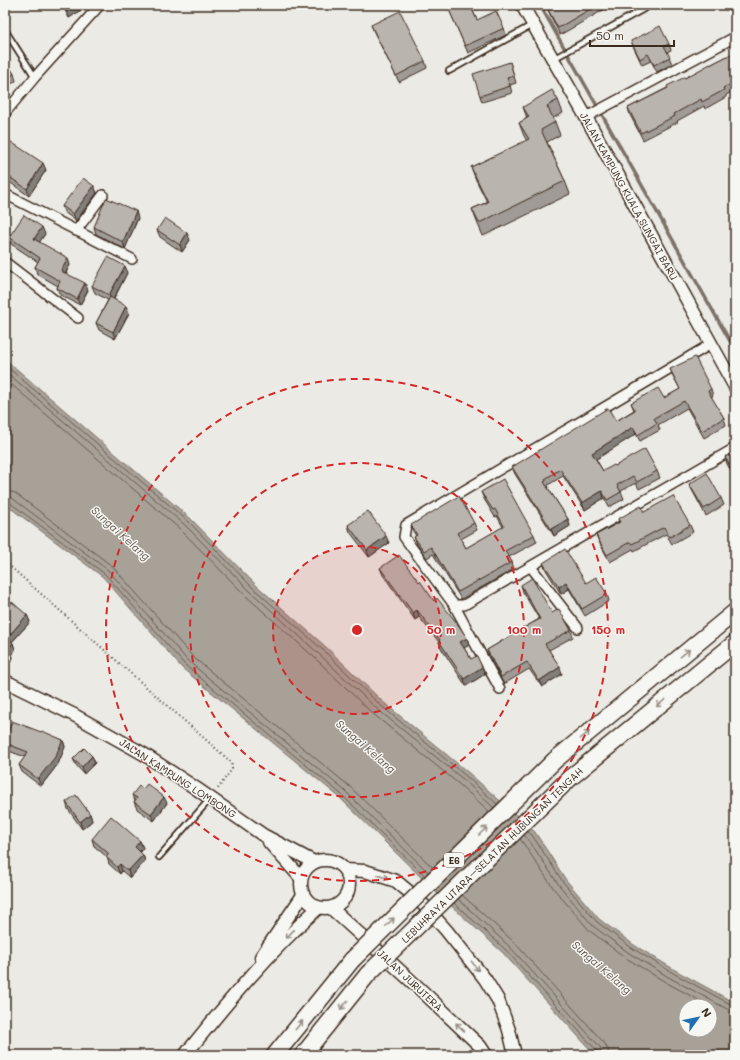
<svg xmlns="http://www.w3.org/2000/svg" width="740" height="1060" font-family="Mali,sans-serif">
<style>
.water{fill:#a8a198;stroke:#7c7167;fill-rule:evenodd}
.lines{fill:none;stroke-linecap:round;stroke-linejoin:round}
.shore{stroke:#675a4f;stroke-width:1}
.stream{stroke:#7c7167;stroke-width:3.5}
.lane-casing{stroke:#3b2a1e;stroke-width:8}
.street-casing{stroke:#3b2a1e;stroke-width:12}
.secondary-casing{stroke:#3b2a1e;stroke-width:15}
.highway-casing{stroke:#3b2a1e;stroke-width:19}
.path{stroke:#3b2a1e;stroke-width:2;stroke-dasharray:1 3;stroke-linecap:butt}
.lane{stroke:#f6f6f2;stroke-width:4.5}
.street{stroke:#f6f6f2;stroke-width:9}
.secondary{stroke:#f6f6f2;stroke-width:12}
.highway{stroke:#f6f6f2;stroke-width:16}
.highway-bridge-casing{stroke:#3b2a1e;stroke-width:19;stroke-linecap:butt}
.highway-bridge{stroke:#f6f6f2;stroke-width:16}
.wall{fill:#a09b96;stroke:#3b2a1e}
.shaded-wall{fill:#827e7a;stroke:#3b2a1e}
.building{fill:#bab4ae;stroke:#3b2a1e}
.oneway{stroke:#989088}
.ring{fill:none;stroke:#d62828;stroke-width:2;stroke-dasharray:7 5}
.labels{text-anchor:middle;dominant-baseline:central;stroke-width:3;stroke-linejoin:round;paint-order:stroke}
.shield{fill:#f6f6f2;stroke:#73675e;stroke-width:1}
.shield-label{font-size:9px;font-weight:bold;fill:#3b2a1e}
.street-label{font-size:10px;fill:#3b2a1e;stroke:#f6f6f2}
.water-label{font-size:11px;font-style:italic;fill:#615449;stroke:#f6f6f2}
.centre{fill:#d62828;stroke:#f6f6f2;stroke-width:2}
.ring-label{font-size:12px;text-anchor:middle;font-weight:bold;fill:#d62828;stroke:#f6f6f2;stroke-width:3;stroke-linejoin:round;paint-order:stroke}
</style>
<rect width="100%" height="100%" fill="#ebeae5"/>
<filter id="ink" filterUnits="userSpaceOnUse"><feTurbulence type="fractalNoise" baseFrequency=".025" numOctaves="2"/><feDisplacementMap in="SourceGraphic" scale="8" xChannelSelector="R" yChannelSelector="G"/><feConvolveMatrix kernelMatrix="1 2 1 2 8 2 1 2 1" color-interpolation-filters="sRGB"/></filter>
<g filter="url(#ink)">
<path class="water" d="M5,359l186,160 65,66 70,62 56,54 88,73 65,58 31,48 33,39 35,26 41,25 60,33v52h-140l-92,-102 -67,-61 -97,-95 -157,-129 -79,-91 -98,-73zM686,1006h24v24h-24z"/>
<g class="lines">
<g class="shore">
<path d="M5,365l184,157 64,66 70,62 56,54 88,73 30,27"/>
<path d="M5,371l180,154 65,66 69,63 57,54 88,72 30,28"/>
<path d="M5,379l176,151 65,66 69,62 57,55 88,72 30,27"/>
<path d="M5,490l10,3 97,73 81,91 156,129 84,82"/>
<path d="M5,496l7,2 96,72 80,91 157,130 83,81"/>
<path d="M5,501l4,1 96,72 80,91 156,129 84,82"/>
<path d="M528,832l4,3 31,47 34,40 35,26 41,25 59,32 3,1"/>
<path d="M524,835l4,4 31,46 34,41 36,27 41,25 59,32 6,1"/>
<path d="M520,839l3,4 31,46 36,42 36,27 41,25 43,23"/>
<path d="M462,895l52,47 91,102 3,6 1,5"/>
<path d="M458,899l52,48 90,100 3,8"/>
<path d="M454,903l52,47 91,101 1,4"/>
</g>
<path class="stream" d="M540,5l195,345"/>
<defs>
<g id="lane">
<path d="M5,30l30,47"/>
<path d="M553,59l98,-54"/>
<path d="M449,71l83,-46"/>
<path d="M727,372l8,-4"/>
<path d="M159,857l51,-58"/>
</g>
<g id="street">
<path d="M5,113l30,-36 65,-72"/>
<path d="M586,117l149,-80"/>
<path d="M5,194l127,65"/>
<path d="M76,231l27,-36"/>
<path d="M5,262l73,56"/>
<path d="M711,344l-305,181 -2,12 50,68h10l271,-157"/>
<path d="M531,567l47,61"/>
<path d="M454,605l46,84"/>
</g>
<g id="secondary">
<path d="M522,5l64,112 149,270"/>
<path d="M5,681l69,34 68,38 55,36 66,46 51,27"/>
<path d="M269,842l32,36"/>
<circle cx="325" cy="884" r="24"/>
<path d="M345,870l20,1 16,5 15,5 24,20 26,29 39,49 13,21 11,30 6,25"/>
<path d="M331,908l89,81 60,57 6,9"/>
<path d="M261,957l42,-62"/>
<path d="M185,1055c41,-51 84,-103 133,-147"/>
</g>
<g id="highway">
<path d="M555,760l180,-148"/>
<path d="M570,778l165,-135"/>
<path d="M275,1055l77,-95"/>
<path d="M303,1055l65,-81"/>
</g>
</defs>
<use href="#lane" class="lane-casing"/>
<use href="#street" class="street-casing"/>
<use href="#secondary" class="secondary-casing"/>
<use href="#highway" class="highway-casing"/>
<path class="path" d="M5,562l226,200 1,7 -15,21"/>
<use href="#lane" class="lane"/>
<use href="#street" class="street"/>
<use href="#secondary" class="secondary"/>
<use href="#highway" class="highway"/>
<defs>
<g id="highway-bridge">
<path d="M352,960l203,-200"/>
<path d="M368,974l202,-196"/>
</g>
</defs>
<use href="#highway-bridge" class="highway-bridge-casing"/>
<use href="#highway-bridge" class="highway-bridge"/>
</g>
<g class="wall">
<path d="M62,5h27l-20,13z"/>
<path d="M447,5h40l-14,6 4,9 27,8 2,7 -38,18z"/>
<path d="M558,5h54l-52,30 -9,-18 -3,-7z"/>
<path d="M371,25l54,36 2,7 -28,14 -25,-50z"/>
<path d="M631,41l38,3 2,6 -4,2 5,12 -15,8 -6,-11 -9,4 -8,-17z"/>
<path d="M735,52v38l-9,5v2l-21,12 -1,-3 -27,15 1,1 -35,18 -13,-25 -2,-7 39,-20 18,-10z"/>
<path d="M5,60l9,14 2,7 -11,7z"/>
<path d="M510,62l6,21 -6,2 2,8 -30,9 -2,-6z"/>
<path d="M558,100l5,13 -10,5 2,4 5,13 -13,7 18,39 5,13 -87,42 -6,-14 -5,-13 15,-7 -11,-22 -5,-13 56,-26 -3,-5 -5,-13 8,-5 -4,-11z"/>
<path d="M5,138l41,32 -17,26 -24,-17z"/>
<path d="M94,186l3,7 -21,28 -12,-9 -2,-6z"/>
<path d="M138,218l-13,31 -29,-15 -2,-7z"/>
<path d="M157,230l33,10 -8,12 -22,-15z"/>
<path d="M45,234l-6,8 31,23 -4,8 22,17 -8,15 -20,-10 -3,-7 1,-2 -21,-12 -2,-7 3,-5 -27,-18 -2,-7z"/>
<path d="M127,273l-13,26 15,14 -14,26 -16,-9 -3,-7 12,-23 -13,-7 -3,-7z"/>
<path d="M670,369l41,20 2,7 -2,1 13,21 2,7 -22,13 -17,-30 -29,17 2,5 -20,11 -4,-7 -40,25 7,12 12,-5 42,5 3,7 -21,11 -3,-6 -15,8 3,8 -15,8 -5,-9 -19,12 -22,-34 -15,9 1,3h-1l20,31 2,7 -16,10 -39,-62 -3,-7 104,-46 18,-11 -3,-7 33,-5 16,-9 -7,-13z"/>
<path d="M735,452v26l-8,-14 -2,-7z"/>
<path d="M689,484l32,14 3,7 -18,11 -14,-26z"/>
<path d="M481,492l53,43 3,7 -28,15 3,5 2,7 -53,30 -28,-45 -6,4 -10,-14 -3,-7 2,-1 -3,-5 -2,-6 63,-2 3,7 -16,9 5,9 37,-21 -6,-11 -2,1 -11,-18z"/>
<path d="M644,512l46,13 3,7 -21,12 -6,-10 -32,17 -1,-2 -23,13 -11,-20 -3,-7 23,-12 -1,-4z"/>
<path d="M348,525l41,18 -20,14 -19,-25z"/>
<path d="M543,563l43,20 21,11 2,7 -24,15 -16,-27 -8,5 -15,-24z"/>
<path d="M380,568l39,14 15,19 33,37 2,7 -5,3 7,11 14,15 -19,12 -25,-38 -2,-6 -20,-25 -4,3 -32,-45z"/>
<path d="M521,585l50,45 2,7 -24,13 13,24 -20,13 -13,-18 -25,15 -15,-27 -2,-7 52,-31 -16,-27z"/>
<path d="M5,611l22,4 3,7 -18,20 1,1 2,7 -3,4 1,4 -6,7 -2,-2z"/>
<path d="M41,732l22,8 2,7 -7,17 -17,22 -19,-14 -3,-7 6,-8 -19,-7 -1,-4v-6z"/>
<path d="M92,756l3,7 -11,11 -8,-9 -3,-6z"/>
<path d="M143,789l24,14 -13,18 -17,-12 -3,-7 1,-1 -3,-6z"/>
<path d="M66,802l24,12 2,7 -10,8 -14,-20z"/>
<path d="M92,839l48,2 3,7 -3,4 3,3 2,6 -15,17 -8,-7 -2,3 -11,-10 -2,-7 -13,-11z"/>
</g>
<g class="shaded-wall">
<path d="M76,5h13l-20,13 -2,-7z"/>
<path d="M43,163l3,7 -17,26 -2,-7z"/>
<path d="M94,186l3,7 -21,28 -3,-7z"/>
<path d="M136,211l2,7 -13,31 -2,-7z"/>
<path d="M42,227l3,7 -8,12 -3,-7z"/>
<path d="M187,233l3,7 -8,12 -2,-7z"/>
<path d="M68,258l2,7 -7,12 -2,-6z"/>
<path d="M125,266l2,7 -15,29 -3,-7z"/>
<path d="M85,283l3,7 -8,15 -3,-6z"/>
<path d="M126,306l3,7 -14,26 -2,-7z"/>
<path d="M633,427l3,7 -41,26 -3,-7z"/>
<path d="M602,491l2,7 -19,12 -3,-7z"/>
<path d="M568,519l2,7 -16,10 -3,-7z"/>
<path d="M386,536l3,7 -20,14 -2,-7z"/>
<path d="M566,582l3,7 -8,5 -2,-7z"/>
<path d="M417,610l2,7 -4,3 -2,-7z"/>
<path d="M27,615l3,7 -21,23 -2,-7z"/>
<path d="M467,638l2,7 -6,4 -3,-7z"/>
<path d="M13,643l2,7 -3,4 1,4 -6,7 -2,-7 3,-9z"/>
<path d="M482,667l3,7 -19,12 -2,-7z"/>
<path d="M560,667l2,7 -20,13 -3,-6z"/>
<path d="M63,740l2,7 -7,17 -17,22 -3,-7z"/>
<path d="M92,756l3,7 -11,11 -2,-7z"/>
<path d="M164,797l3,6 -13,18 -3,-7z"/>
<path d="M90,814l2,7 -10,8 -2,-7z"/>
<path d="M140,841l3,7 -6,6 -2,-7z"/>
<path d="M143,855l2,6 -15,17 -2,-7z"/>
<path d="M120,864l2,7 -2,3 -3,-7z"/>
</g>
<g class="building">
<path d="M63,5h13l-9,6z"/>
<path d="M447,5h23l7,15 19,-9 8,17 -39,18z"/>
<path d="M558,5h39l-39,23 -10,-18z"/>
<path d="M400,11l25,50 -29,15 -25,-51z"/>
<path d="M660,26l9,18 -5,2 6,11 -16,8 -6,-11 -8,5 -9,-18z"/>
<path d="M735,52v30l-12,6 1,2 -22,12 -1,-3 -27,15 1,2 -34,17 -13,-25 40,-20 -1,-2 18,-9v1l25,-14v1z"/>
<path d="M5,60l9,14 -9,5z"/>
<path d="M510,62l4,14 -7,2 3,8 -30,10 -7,-22z"/>
<path d="M552,90l6,10 -11,6 8,16 -14,8 24,51 -86,42 -7,-14 16,-7 -17,-35 58,-28 -10,-16 10,-6 -6,-10z"/>
<path d="M5,138l38,25 -16,26 -22,-15v-5l2,-3 -2,-1z"/>
<path d="M83,178l11,8 -21,28 -11,-8z"/>
<path d="M106,198l30,13 -13,31 -29,-15z"/>
<path d="M24,215l18,12 -8,12 34,19 -7,13 24,12 -8,16 -20,-11 3,-7 -25,-14 5,-9 -31,-21z"/>
<path d="M165,218l22,15 -7,12 -23,-15z"/>
<path d="M108,257l17,9 -16,29 -17,-9z"/>
<path d="M110,297l16,9 -13,26 -17,-9z"/>
<path d="M695,357l16,32 -3,2 16,27 -22,13 -18,-30 -30,17 3,5 -19,12 -5,-8 -41,26 11,18 11,-6 1,1 30,-17 12,22 -20,11 -4,-6 -16,9 4,7 -14,8 -5,-9 -20,12 -22,-34 -15,10 1,2 -2,1 24,37 -17,10 -39,-62 96,-59 8,13 19,-11 -4,-7 27,-15 6,10 16,-9 -10,-20z"/>
<path d="M735,452v23l-10,-18z"/>
<path d="M707,473l14,25 -17,11 -15,-25z"/>
<path d="M503,479l31,56 -29,16 7,11 -54,30 -27,-45 -7,4 -10,-14 3,-2 -6,-10 48,-29 15,27 -17,10 9,15 38,-22 -9,-17 -2,1 -12,-18z"/>
<path d="M673,496l17,29 -20,12 -6,-10 -32,17 -2,-2 -23,13 -11,-20 24,-13 -2,-3 23,-13 3,6z"/>
<path d="M368,511l18,25 -19,14 -19,-25z"/>
<path d="M565,549l21,34 10,-6 11,17 -25,15 -16,-27 -7,5 -16,-24z"/>
<path d="M399,555l20,27 1,-1 14,20 3,-3 20,25 10,15 -7,4 11,17 6,-3 5,11 -18,12 -25,-38 1,-1 -23,-30 -4,3 -33,-45z"/>
<path d="M532,578l20,35 7,-4 12,21 -26,14 15,23 -21,14 -12,-19 -26,15 -14,-27 25,-15v-1l28,-15 -19,-34z"/>
<path d="M12,602l15,13 -20,23 6,5 -5,6 3,2 -6,7v-47z"/>
<path d="M12,721l29,11 1,-1 21,9 -8,17 -17,22 -19,-14 9,-13 -23,-9v-3z"/>
<path d="M84,748l8,8 -10,11 -9,-8z"/>
<path d="M147,784l17,13 -13,17 -17,-12 3,-4 -5,-3 7,-9 4,3z"/>
<path d="M76,795l14,19 -10,8 -14,-20z"/>
<path d="M111,816l29,25 -5,6 8,8 -15,16 -8,-7 -3,3 -11,-10 3,-3 -17,-15z"/>
</g>
<defs><path id="oneway-shaft" d="M-6 0H5M1.5-3L5.5 0L1.5 3" fill="none" stroke-width="1.6" stroke-linecap="round" stroke-linejoin="round"/></defs>
<g class="oneway">
<use href="#oneway-shaft" transform="translate(685 653) rotate(-39)"/>
<use href="#oneway-shaft" transform="translate(661 703) rotate(141)"/>
<use href="#oneway-shaft" transform="translate(585 735) rotate(-39)"/>
<use href="#oneway-shaft" transform="translate(483 831) rotate(-45)"/>
<use href="#oneway-shaft" transform="translate(383 877) rotate(19)"/>
<use href="#oneway-shaft" transform="translate(390 922) rotate(-45)"/>
<use href="#oneway-shaft" transform="translate(290 934) rotate(133)"/>
<use href="#oneway-shaft" transform="translate(475 966) rotate(53)"/>
<use href="#oneway-shaft" transform="translate(344 1005) rotate(129)"/>
<use href="#oneway-shaft" transform="translate(299 1025) rotate(-51)"/>
<use href="#oneway-shaft" transform="translate(460 1027) rotate(-137)"/>
</g>
</g>
<circle cx="357" cy="630" r="84" fill="#d62828" fill-opacity=".12"/>
<g class="ring">
<circle cx="357" cy="630" r="84"/>
<circle cx="357" cy="630" r="167"/>
<circle cx="357" cy="630" r="251"/>
</g>
<g class="labels">
<rect class="shield" x="444" y="853" width="20" height="14" rx="3"/>
<g class="shield-label">
<text x="454" y="860">E6</text>
</g>
<g class="street-label">
<text transform="translate(629 196) rotate(61)">JALAN KAMPUNG KUALA SUNGAI BARU</text>
<text transform="translate(178 778) rotate(33)">JALAN KAMPUNG LOMBONG</text>
<text transform="translate(492 855) rotate(-44)">LEBUHRAYA UTARA–SELATAN HUBUNGAN TENGAH</text>
<text transform="translate(410 980) rotate(43)">JALAN JURUTERA</text>
</g>
<g class="water-label">
<text transform="translate(121 533) rotate(42)">Sungai Kelang</text>
<text transform="translate(366 746) rotate(41)">Sungai Kelang</text>
<text transform="translate(602 967) rotate(41)">Sungai Kelang</text>
</g>
</g>
<circle cx="357" cy="630" r="6" class="centre"/>
<g class="ring-label">
<text x="441" y="634">50 m</text>
<text x="524" y="634">100 m</text>
<text x="608" y="634">150 m</text>
</g>
<rect width="740" height="1060" fill="none" stroke="#f6f6f2" stroke-width="20"/>
<rect x="10" y="10" width="720" height="1040" fill="none" stroke="#3b2a1e" stroke-width="1.5" filter="url(#ink)"/>
<g transform="translate(698 1018) rotate(57)"><circle r="19" fill="#f6f6f2" stroke="#aba49d"/>
<path d="M0-3L7 15L0 10L-7 15Z" fill="#1f6fb2"/>
<text y="-6" font-size="11" font-weight="bold" text-anchor="middle" fill="#3b2a1e">N</text>
</g>
<path d="M590 40v6h84v-6" fill="none" stroke="#3b2a1e" stroke-width="2"/>
<text x="596" y="40" font-size="12" fill="#3b2a1e" stroke="#f6f6f2" stroke-width="3" paint-order="stroke">50 m</text>
</svg>
